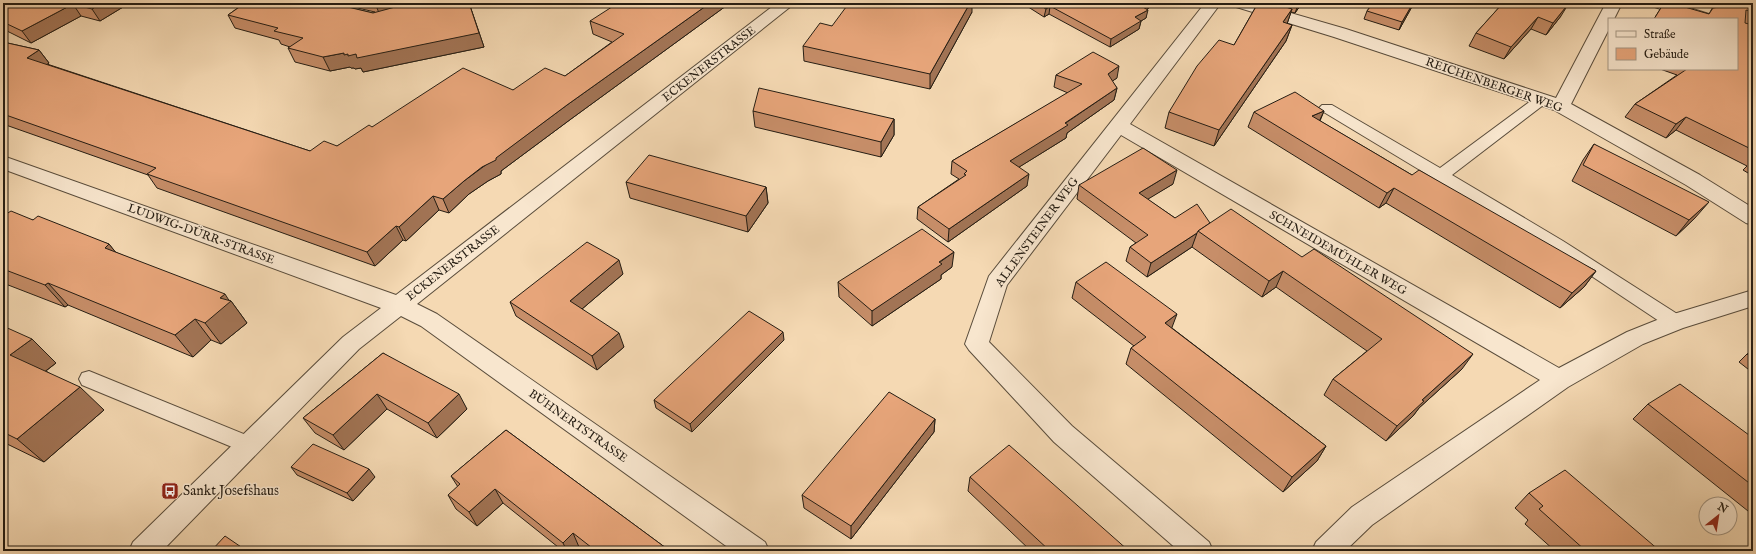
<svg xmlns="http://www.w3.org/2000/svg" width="1756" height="554" font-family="'IM FELL English',serif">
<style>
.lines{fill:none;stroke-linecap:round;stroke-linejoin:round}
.lane-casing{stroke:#594c3b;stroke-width:2}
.street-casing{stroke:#594c3b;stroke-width:2}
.lane{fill:#f8e6ce;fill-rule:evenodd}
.street{fill:#f8e6ce;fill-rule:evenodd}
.wall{fill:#c78e69;stroke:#251d13}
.shaded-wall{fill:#a27455;stroke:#251d13}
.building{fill:#e7a57a;stroke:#251d13}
.labels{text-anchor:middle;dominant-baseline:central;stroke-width:3;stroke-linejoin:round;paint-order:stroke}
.street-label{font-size:12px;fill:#251d13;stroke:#f8e6ce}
.near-poi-label{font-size:14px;fill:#251d13;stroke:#f8e6ce;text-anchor:start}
</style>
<rect width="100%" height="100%" fill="#f5d9b3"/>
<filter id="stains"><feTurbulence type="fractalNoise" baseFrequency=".005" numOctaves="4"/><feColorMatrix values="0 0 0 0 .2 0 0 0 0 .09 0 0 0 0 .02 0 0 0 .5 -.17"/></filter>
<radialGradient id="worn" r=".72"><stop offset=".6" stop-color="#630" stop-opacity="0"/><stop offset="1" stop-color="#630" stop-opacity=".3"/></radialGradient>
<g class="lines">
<defs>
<g id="lane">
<path d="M1541,95l5,2 2,3 -2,3 -94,72 111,66 119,76 2,5 -2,5 -7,2 -7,-2 -117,-78 -229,-138 -3,-3 3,-3h10l108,63 96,-71z"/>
<path d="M89,371l167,68 3,6 -3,6 -7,3 -167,-69 -3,-6 3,-6z"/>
</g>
<g id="street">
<path d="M777,3h18l-378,301 20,10 328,228 4,9h-36l-312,-225 -20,-10 -42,33 -197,202h-33l4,-9 210,-205 38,-29 -378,-139v-13l393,139z"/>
<path d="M1205,3h16l-91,121 429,244 68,-36 40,-16 86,-26v16l-70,22 -40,16 -75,43 -196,138 -27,26h-33l4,-9 36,-35 188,-127 -419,-245 -114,150 -18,57 83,84 137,116 4,9h-34l-125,-109 -85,-92 -4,-6 24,-68z"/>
<path d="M1231,3h25l90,26 210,69 50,-95h16l-8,16h-5v10l-38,75 129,71 53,33v17l-7,-2 -60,-38 -132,-75 -220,-73 -101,-31z"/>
<path d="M1650,3h24l38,12 2,4h-24l-38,-13z"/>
</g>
</defs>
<use href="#lane" class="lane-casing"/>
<use href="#street" class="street-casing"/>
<use href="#lane" class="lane"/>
<use href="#street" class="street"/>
</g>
<g class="wall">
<path d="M3,3l125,1 -28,17 -19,-5 -50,27 -28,-14z"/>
<path d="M232,3h99l42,10 2,-1 -26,-6 -1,-3h121l15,44 -121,25 -2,-4 -6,1 -1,-1h-3l-1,-1 -20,4 -35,-9 -7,-14 2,-1 -9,-3 -2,-4 -44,-12 -7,-13 11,-8z"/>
<path d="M730,3l-159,116 -70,52v3l-13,7 -19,13 -20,19 -10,-3 -33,31 -3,-1 -28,26 -218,-78 -9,-13 -145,-51v-82l36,8 10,13 -2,1 263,87 27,-5 35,-19 141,-37 52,-14 47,-34 -19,-8 -3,-13z"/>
<path d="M1022,3h130v3l-5,3 -1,9 -5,3 -2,8 -29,18 -61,-33 -5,3z"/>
<path d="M1258,3h44l-7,10 -4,-1 -4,12 5,1 -6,16 -72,105 -49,-18 4,-16 65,-67z"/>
<path d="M1373,3h41l-15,27 -35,-11 3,-8z"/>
<path d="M1503,3l58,13 -15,19 -15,-6 -27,30 -35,-13 7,-13z"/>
<path d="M1664,3l45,11 6,-11h38v173l-10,-6 4,-4 -71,-36 -10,8 -41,-21 10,-13 42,-29 -17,-6h77v-50h-83z"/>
<path d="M972,12l-42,77 -126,-28 -1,-15 29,-20z"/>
<path d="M1056,75l61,3 -5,3 5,7 -3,12 -47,33 -1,5 -47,29 8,19 -79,56 -31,-23 1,-12 41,-28 -8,-5 1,-13 116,-68 -14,-6z"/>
<path d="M753,111l141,8v16l-13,22 -126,-30z"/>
<path d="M1324,111l-4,10 92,54 184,96 -12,16 -24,21 -174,-105 -7,5 -131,-81 6,-15z"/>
<path d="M1594,144l101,74 -19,18 -104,-55 11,-21z"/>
<path d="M626,182l140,5 2,16 -20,29 -118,-34z"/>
<path d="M1173,184l-26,15 28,19 35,5 252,146 -43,39 -6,8 -27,25 -62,-46 9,-16 34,-28 -91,-64 -14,10 -70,-50 -45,30 -21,-16 4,-14 6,-4 -59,-44 2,-14z"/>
<path d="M3,216l30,4 76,24 6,8 116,49 16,22 -26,21 -10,-4 -18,17 -125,-52 -3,2 -62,-24z"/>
<path d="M952,267l-11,8v4l-69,47 -33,-29 -1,-15z"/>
<path d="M623,274l-41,35 42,38 -27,23 -81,-54 -6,-14z"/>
<path d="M1076,282l96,46 154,118 -9,15 -34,31 -157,-128 5,-16 3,-2 -62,-48z"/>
<path d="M3,326l53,37 -10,8 58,39 -60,52 -41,-20z"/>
<path d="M784,340l-92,92 -36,-24 -2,-8z"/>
<path d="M1753,351v22l-14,-11 8,-8z"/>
<path d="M383,353l84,56 -30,29 -50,-29 -43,41 -29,-17 -12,-15z"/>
<path d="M1648,404l105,34v77l-120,-96z"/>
<path d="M935,419l-1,13 -83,107 -47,-31 -2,-13z"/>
<path d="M506,430l164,121h-85l-6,-4 -4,4h-12l-60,-48 -26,23 -21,-17 -8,-14 10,-8 -7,-11z"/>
<path d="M291,467l84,10 -22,24 -56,-26z"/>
<path d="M970,477l159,74h-98l-63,-60z"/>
<path d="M1529,493l131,58h-105l-30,-27 3,-4 -13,-12z"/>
</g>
<g class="shaded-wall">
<path d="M3,3h12l-12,6z"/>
<path d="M102,3h25l1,1 -28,17 -8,-12z"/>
<path d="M375,3h36l-32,10z"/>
<path d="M469,3l15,44 -121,25 -2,-4 -6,1 -1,-1h-3l-1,-1 -20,4 -7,-14 21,-4 4,1h8z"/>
<path d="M710,3h20l-159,116 -70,52v3l-13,7 -19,13 -20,19 -6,-14 21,-18 103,-76z"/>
<path d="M970,3h2v9l-42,77v-15z"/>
<path d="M1145,3h7v3l-13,8 2,-8z"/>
<path d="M1299,3h3l-7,10 3,-8z"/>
<path d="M1413,3h1l-15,27 3,-8z"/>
<path d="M1569,3l-8,13 -15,19 7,-12z"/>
<path d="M73,4l8,12 -50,27 -9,-12z"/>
<path d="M1050,6l-1,8 -5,3 2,-8z"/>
<path d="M1292,9l-5,15 -4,-2z"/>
<path d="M1148,10l-2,8 -5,3 -2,8 -29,18 1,-8 24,-22z"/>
<path d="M1538,17l-7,12 -27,30 7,-12z"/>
<path d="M1292,25l-6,16 -72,105 5,-16z"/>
<path d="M39,50l10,13 -12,8 -10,-13z"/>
<path d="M1119,66l-2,12 -12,8 3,-12z"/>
<path d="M1117,88l-3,12 -47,33 -1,5 -58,36 2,-13z"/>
<path d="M1324,111l-7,15 -5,-10z"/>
<path d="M1686,117l-10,13 -10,8 10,-14z"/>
<path d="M894,119v16l-13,22v-15z"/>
<path d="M1177,170l-4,14 -38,23 4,-14z"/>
<path d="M1029,174l-2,12 -79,56 1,-13z"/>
<path d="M766,187l2,16 -20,29 -2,-16z"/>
<path d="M1394,188l-8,15 -7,5 8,-15z"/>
<path d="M433,196l6,14 -33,31 -7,-14z"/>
<path d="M1709,202l-14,16 -19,18 13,-16z"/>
<path d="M396,226l7,14 -28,26 -8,-14z"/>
<path d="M1197,233l-5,14 -45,30 4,-14z"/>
<path d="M109,244l18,22 -22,-18z"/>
<path d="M954,252l-2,15 -11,8v4l-69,47v-15z"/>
<path d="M619,260l4,14 -48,41 -5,-14z"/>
<path d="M1283,271l-7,16 -14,10 7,-16z"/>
<path d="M1596,271l-12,16 -24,21 12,-15z"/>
<path d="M48,283l20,22 -3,2 -20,-22z"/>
<path d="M225,294l5,8 1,-1 16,22 -26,21 -16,-21 15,-25z"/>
<path d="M1177,314l-6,16 -6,-7z"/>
<path d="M195,319l16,21 -18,17 -18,-22z"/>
<path d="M783,332l1,8 -92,92 -2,-8z"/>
<path d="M619,333l5,14 -27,23 -5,-14z"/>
<path d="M32,339l24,24 -21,16 -25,-24z"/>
<path d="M1473,354l-11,15 -43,39 -6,8 -27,25 11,-15 25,-26z"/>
<path d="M80,387l24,23 -60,52 -27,-23z"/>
<path d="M377,394l10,15 -43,41 -11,-15z"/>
<path d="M459,394l8,15 -30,29 -9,-15z"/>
<path d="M935,419l-1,13 -83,107v-13z"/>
<path d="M1326,446l-9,15 -34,31 9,-15z"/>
<path d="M369,469l6,8 -22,24 -6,-8z"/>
<path d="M495,489l8,14 -26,23 -8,-14z"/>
<path d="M573,533l6,14 -4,4h-8l-4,-8z"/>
</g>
<g class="building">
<path d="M13,3h89l-10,6 -19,-5 -51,27 -19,-9v-14z"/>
<path d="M245,3h86l42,10 37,-10h59l10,30 -122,25 -1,-4 -8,2v-2l-4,1v-2l-21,4 -35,-9 15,-10 -29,-7 4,-3 -50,-13z"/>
<path d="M618,3h92l-143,102 -71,53v2l-14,7 -18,14 -21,18 -10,-3 -34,31 -3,-1 -29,26 -220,-78 9,-6 -153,-54v-72l36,8 -12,8 283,93 14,-10 13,5 32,-21 3,2 91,-59 50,22 32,-22 20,8 59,-42 -34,-13z"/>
<path d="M849,3h121l-40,71 -127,-28 17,-23 12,3z"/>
<path d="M1036,3h109l-4,3 7,4 -13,7 6,4 -30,18 -61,-33 -4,3z"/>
<path d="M1258,3h15l19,6 -9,13 9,3 -73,105 -50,-18 28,-46 22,-26 15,5z"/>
<path d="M1292,3h7l-1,2z"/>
<path d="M1373,3h40l-11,19 -35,-11z"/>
<path d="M1503,3h66l-16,20 -15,-6 -27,30 -35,-14z"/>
<path d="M1664,3h7l38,11 4,-6 12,-2 -2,-3h30v9l-7,-2 -1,13 8,2v125l-67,-33 -10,7 -41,-20 52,-35h50v-50h-83z"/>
<path d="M1093,52l26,14 -11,8 9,14 -52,35 3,2 -58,36 19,13 -80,55 -31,-22 48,-32 -2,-1 3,-3 -15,-10 130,-77 -26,-9z"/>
<path d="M759,88l135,31 -13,23 -128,-31z"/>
<path d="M1295,92l29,19 -12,5 100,59 7,-5 177,101 -24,22 -178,-105 -7,5 -133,-81z"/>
<path d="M1594,144l115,58 -20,18 -106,-55z"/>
<path d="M1143,148l34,22 -38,23 36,25 22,-14 13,19 -12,8 -1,2 -46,30 -21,-16 18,-12 -69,-50z"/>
<path d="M649,155l117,32 -20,29 -120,-34z"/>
<path d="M1231,209l71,48 12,-8 159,105 -51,46 2,1 -27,25 -64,-47 49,-40 -99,-68 -14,10 -71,-50z"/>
<path d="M11,211l22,9 5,-4 71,28 -4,4 120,46 -5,4 11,3 -26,22 -10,-4 -20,16 -127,-52 -3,2 -42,-16v-53z"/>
<path d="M922,229l32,23 -15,10 3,2 -70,47 -34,-29z"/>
<path d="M587,242l32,18 -49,41 49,32 -27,23 -82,-54z"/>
<path d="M1106,262l71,52 -12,9 161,123 -34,31 -161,-129 15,-11 -70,-55z"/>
<path d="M749,311l34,21 -93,92 -36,-24z"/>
<path d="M3,326l29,13 -22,16 70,32 -63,52 -14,-7z"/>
<path d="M1753,351v7l-6,-4z"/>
<path d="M383,353l76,41 -31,29 -51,-29 -44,41 -30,-17z"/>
<path d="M1680,384l73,54v48l-105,-82z"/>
<path d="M889,392l46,27 -84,107 -49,-31z"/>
<path d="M506,430l164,121h-74l-23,-18 -10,10 -68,-54 -26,23 -21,-17 12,-11 -9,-8z"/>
<path d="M313,444l56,25 -22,24 -56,-26z"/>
<path d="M1009,445l120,106h-79l-80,-74z"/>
<path d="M1565,470l95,81h-74l-47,-42 4,-3 -14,-13z"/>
<path d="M225,536l22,15h-36z"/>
</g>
<defs>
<symbol id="bus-square" viewBox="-11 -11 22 22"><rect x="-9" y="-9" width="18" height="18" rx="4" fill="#8f2418" stroke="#f8e6ce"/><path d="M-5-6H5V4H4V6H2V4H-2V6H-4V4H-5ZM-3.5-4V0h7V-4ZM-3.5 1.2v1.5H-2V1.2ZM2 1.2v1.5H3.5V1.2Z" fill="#fff"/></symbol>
</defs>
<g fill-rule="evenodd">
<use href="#bus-square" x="160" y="481" width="20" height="20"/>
</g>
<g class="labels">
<g class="street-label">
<text transform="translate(709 64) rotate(-38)">ECKENERSTRASSE</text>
<text transform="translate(1494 85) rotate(19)">REICHENBERGER WEG</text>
<text transform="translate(1037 232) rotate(-54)">ALLENSTEINER WEG</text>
<text transform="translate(201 234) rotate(20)">LUDWIG-DÜRR-STRASSE</text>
<text transform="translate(1338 253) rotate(30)">SCHNEIDEMÜHLER WEG</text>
<text transform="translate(453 263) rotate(-38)">ECKENERSTRASSE</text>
<text transform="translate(578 426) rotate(35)">BÜHNERTSTRASSE</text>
</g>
<g class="near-poi-label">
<text x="183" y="491">Sankt Josefshaus</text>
</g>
</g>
<rect width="1756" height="554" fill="none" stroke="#f5d9b3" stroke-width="16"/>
<rect x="4" y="4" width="1748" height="546" fill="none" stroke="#251d13" stroke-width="2"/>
<rect x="8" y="8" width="1740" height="538" fill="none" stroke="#251d13"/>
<rect x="1608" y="18" width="130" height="52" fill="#f8e6ce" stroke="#a49683"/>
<rect x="1616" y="31" width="20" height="6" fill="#f8e6ce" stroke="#a49683"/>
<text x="1644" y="38" font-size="12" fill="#251d13">Straße</text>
<rect x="1616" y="48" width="20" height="12" fill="#e7a57a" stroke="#a49683"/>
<text x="1644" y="58" font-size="12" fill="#251d13">Gebäude</text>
<g transform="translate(1718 516) rotate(30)"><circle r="19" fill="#f8e6ce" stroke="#a49683"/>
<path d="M0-3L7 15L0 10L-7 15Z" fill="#8f2418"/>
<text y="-6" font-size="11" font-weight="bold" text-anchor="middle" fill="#251d13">N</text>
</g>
<rect width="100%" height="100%" filter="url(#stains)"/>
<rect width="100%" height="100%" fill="url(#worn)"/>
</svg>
